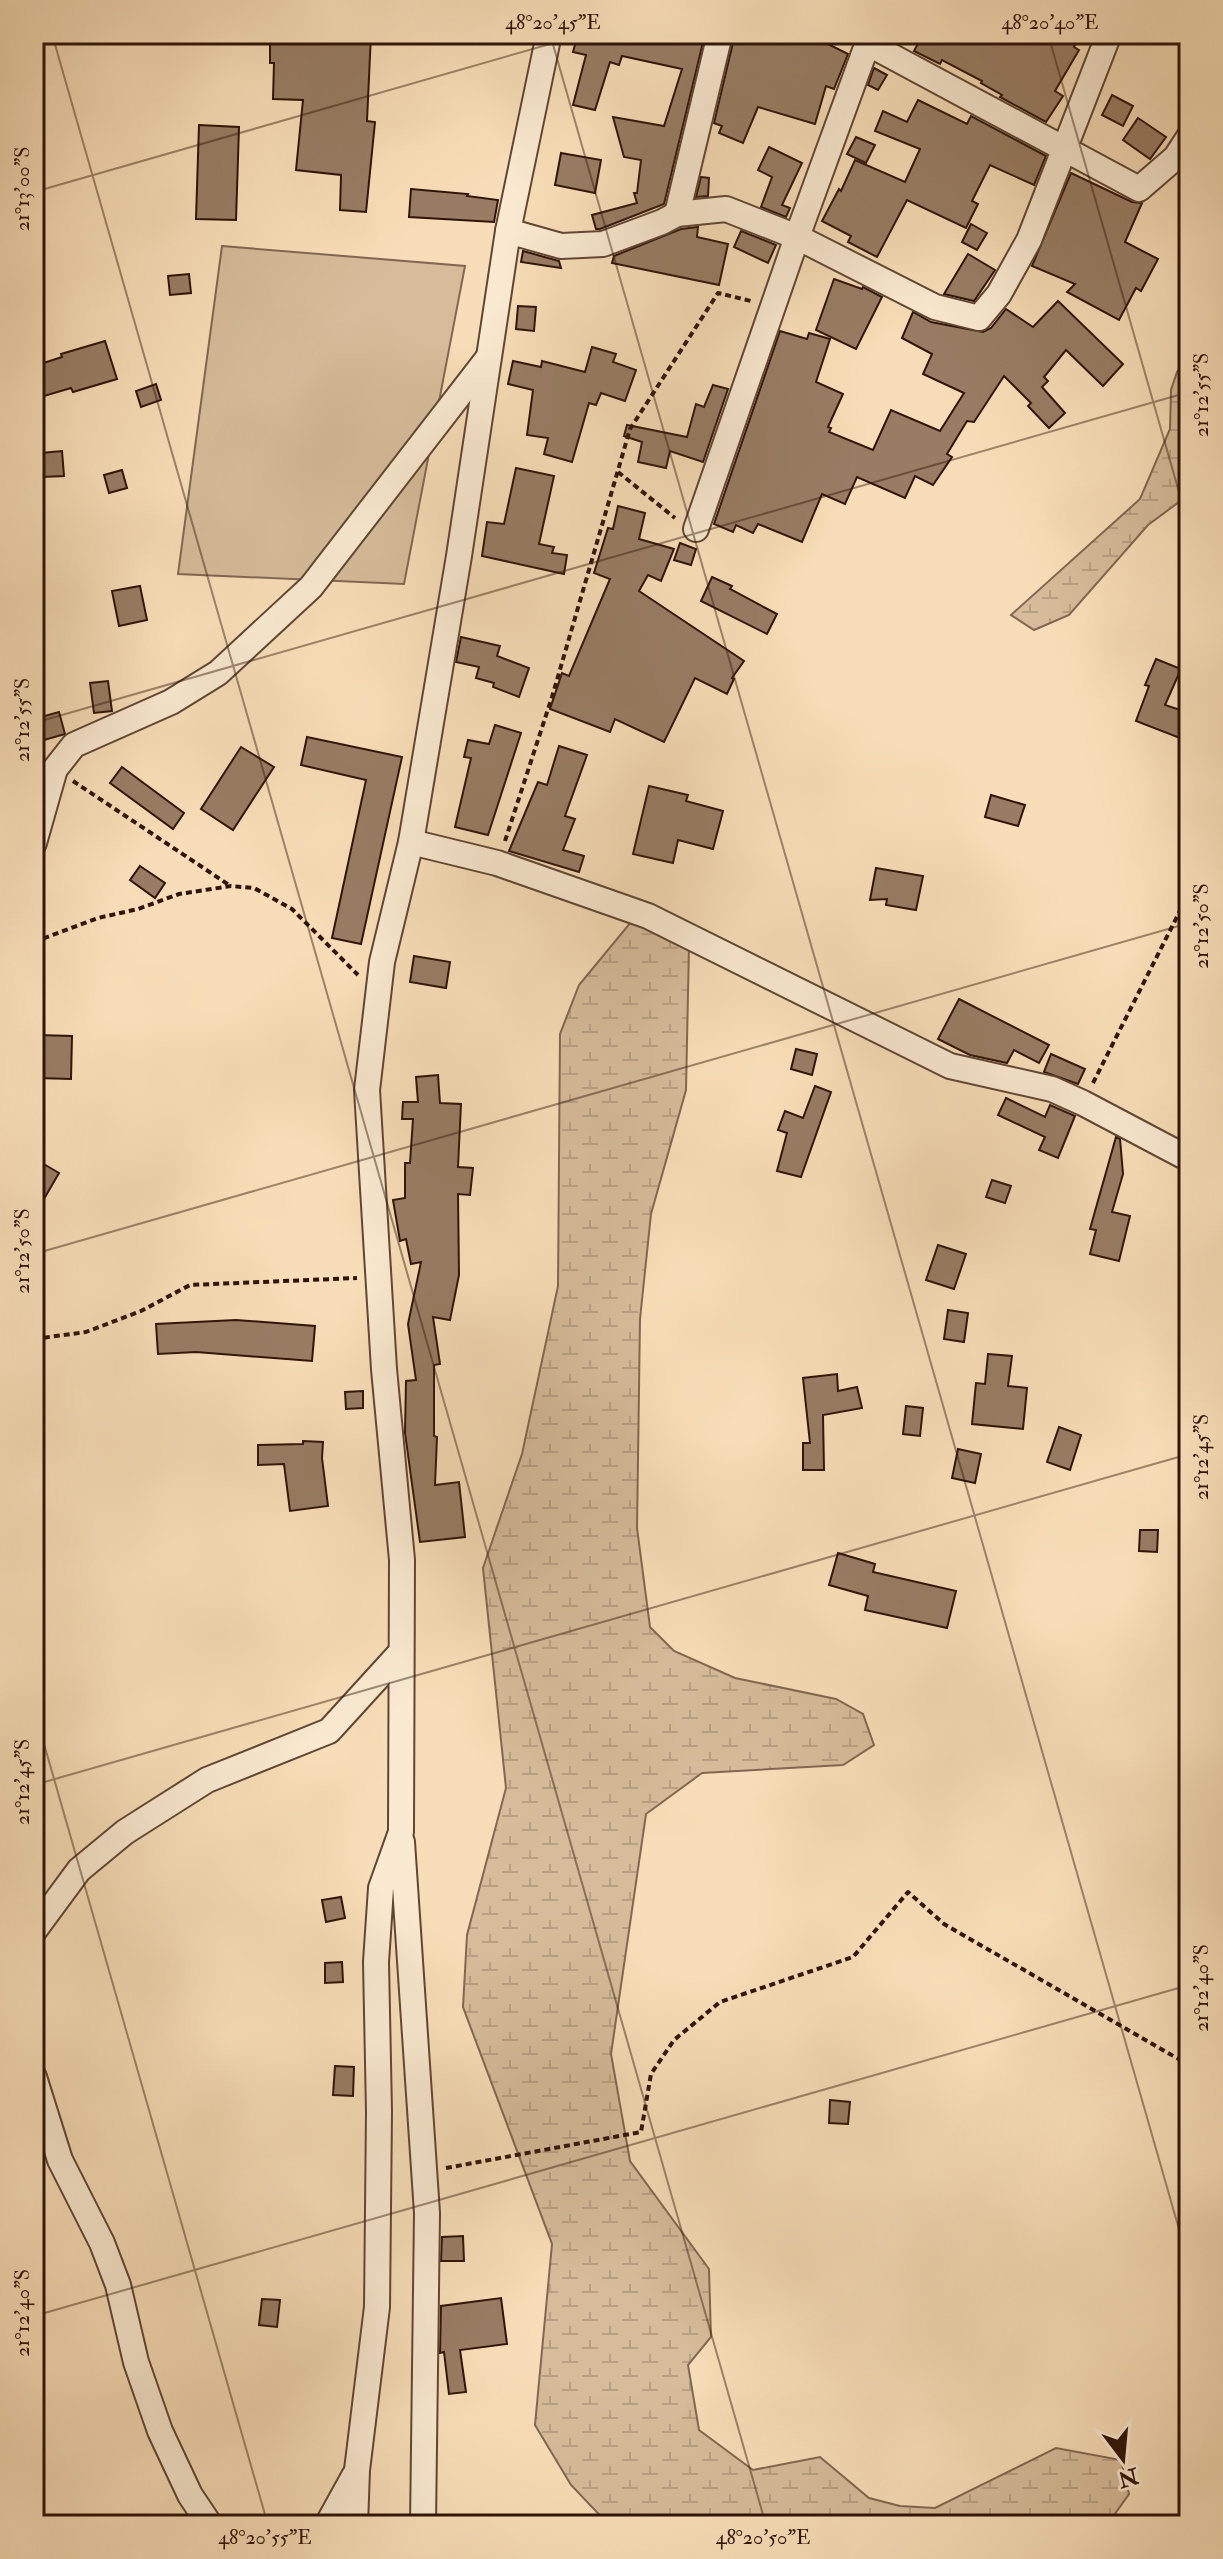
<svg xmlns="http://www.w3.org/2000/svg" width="1223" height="2559" font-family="'IM FELL Double Pica',serif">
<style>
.wetland{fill:url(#wetland-marsh);stroke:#826852;stroke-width:2}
.garden{fill:#d6bc9a;stroke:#826852;stroke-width:2}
.building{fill:#987d64;stroke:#2f1409;stroke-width:2}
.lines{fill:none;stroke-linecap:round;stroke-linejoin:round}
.minor-casing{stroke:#614635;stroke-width:28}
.path{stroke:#2f1409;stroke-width:4;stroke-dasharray:6 4;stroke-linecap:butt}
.minor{stroke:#faead1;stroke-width:24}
.ticks{fill:none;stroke:#2f1409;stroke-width:2;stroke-opacity:0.45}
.neatline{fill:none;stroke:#2f1409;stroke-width:3}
.ticks-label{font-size:20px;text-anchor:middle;fill:#2f1409}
</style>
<defs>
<pattern id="wetland-marsh" width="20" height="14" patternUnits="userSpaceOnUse" patternTransform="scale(2)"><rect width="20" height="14" fill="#d6bc9a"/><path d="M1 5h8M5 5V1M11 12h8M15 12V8" fill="none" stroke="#b8a183"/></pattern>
</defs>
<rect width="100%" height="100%" fill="#f8deb8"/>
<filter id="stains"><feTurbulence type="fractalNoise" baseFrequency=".0025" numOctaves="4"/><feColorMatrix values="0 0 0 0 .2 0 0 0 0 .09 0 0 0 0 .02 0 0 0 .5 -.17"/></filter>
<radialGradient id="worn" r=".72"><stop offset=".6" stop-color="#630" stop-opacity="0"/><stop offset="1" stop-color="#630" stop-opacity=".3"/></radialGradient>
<g class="wetland">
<path d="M1189,356v143l-10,3 -31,23 -79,90 -35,15 -23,-15 129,-116 30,-70 1,-39 6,-18z"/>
<path d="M631,922l58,24 -3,144 -35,124 -11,105 -3,209 13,99 24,24 61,27 101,21 27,15 11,31 -31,20 -141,8 -56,41 -35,240 19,107 79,108 2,68 -23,28 11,65 54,40 67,-13 49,41 31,8 35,2 121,-60 65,12 8,34 -22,31h-498l-38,-40 -36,-60 17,-181 -89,-237 4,-72 39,-147 -23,-220 39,-114 36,-168 2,-252 19,-49z"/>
</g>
<path class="garden" d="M222,246l243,20 -61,318 -226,-10z"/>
<g class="building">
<path d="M270,34h101l-4,87 8,1 -9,90 -26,-2 1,-35 -45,-5 7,-70 -30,-1 1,-36h-4z"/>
<path d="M578,34h127l-41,170 -64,25h-4l-4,-14 45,-12 -3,-10h3l4,-33 -17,-3 -11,-40 51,9 18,-57 -60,-13 -3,9 -9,-3 -15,48 -22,-5 13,-50 -13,-3z"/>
<path d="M735,34h15l22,8 3,-8h17l29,10 1,-3 26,13 -14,35 -8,-3 -11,38 -57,-17 -15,36 -24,-10 3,-7 -8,-3z"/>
<path d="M923,34h157l-6,13 5,3 -24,41 8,5 -17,26 -46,-25 2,-2 -21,-12 1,-2 -40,-21 -2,4 -26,-13z"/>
<path d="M874,68l13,7 -9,15 -10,-5z"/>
<path d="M1112,95l21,11 -10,20 -21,-11z"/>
<path d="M918,100l49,24 4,-8 75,40 -12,29 -44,-20 -18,36 6,3 -12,24 -59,-28 -30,57 -29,-15 3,-6 -29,-15 17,-32 2,2 14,-31 50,22 15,-33 -45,-18 8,-20 24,11z"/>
<path d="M1138,118l28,19 -16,22 -27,-19z"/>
<path d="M199,125l40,2 -3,93 -40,-1z"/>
<path d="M856,137l19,8 -9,18 -19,-9z"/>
<path d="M769,147l33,16 -20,42 8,3 -4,9 -25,-10 11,-30 -14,-7z"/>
<path d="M561,153l40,7 -6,33 -40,-8z"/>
<path d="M1071,173l61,29 10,1 -17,39 33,17 -17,32 -5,-3 -17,32 -52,-28 8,-8 -43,-18z"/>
<path d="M701,177l8,1 -1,18 -12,1z"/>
<path d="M411,189l57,5 -1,2 31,4 -4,22 -85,-5z"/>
<path d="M971,224l16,9 -10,17 -15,-8z"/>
<path d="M698,227l-1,10 31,7 -9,41 -107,-22 2,-7 67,-27z"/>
<path d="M741,231l35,14 -8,18 -34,-16z"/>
<path d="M523,251l36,10 2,7 -40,-6z"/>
<path d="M968,254l27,16 -21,31 -30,-7z"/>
<path d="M189,274l2,19 -21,2 -2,-19z"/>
<path d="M834,279l28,10 1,-2 19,10 -26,52 -40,-19z"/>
<path d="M1058,301l65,63 -20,22 -37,-36 -22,27 4,4 -6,6 23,26 -16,15 -21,-22 3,-3 -27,-27 -30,46 -7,-1 -20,33 5,3 -19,28 -18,-9 -10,22 -48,-21 -12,27 -23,-10 -20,48 -44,-18 -5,9 -17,-8 -3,7 -19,-8 66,-193 27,8 2,-6 21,6 -14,43 27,12 -15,33 3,1 -2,4 44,18 18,-40 49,21 24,-38 -41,-19 9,-20 -30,-16 11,-26 18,10 52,10 8,-4 15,-19 27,18z"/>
<path d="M518,306l18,1 -2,24 -18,-2z"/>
<path d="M105,341l12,38 -44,13 -2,-4 -37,11v-33l28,-9 -1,-3z"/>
<path d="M592,347l24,7 -3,8 23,8 -11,31 -24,-8 -5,12 -7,-2 -17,59 -28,-8 4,-16 -21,-3 6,-45 -25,-6 5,-23 28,6 1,-6 43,11z"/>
<path d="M156,384l5,16 -20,7 -5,-16z"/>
<path d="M713,385l15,4 -25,73 -33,-11 -4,17 -28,-6 4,-20 -18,-6 3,-11 60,12 9,-33 8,3z"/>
<path d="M62,451l2,25 -22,1 -1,-24z"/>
<path d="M516,468l38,8 -15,68 15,3 -2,6 15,2 -3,19 -82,-18 5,-34 17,2z"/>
<path d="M122,470l5,18 -18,5 -5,-18z"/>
<path d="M618,506l27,7 -6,26 35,10 -13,32 -13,-6 -9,16 105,70 -12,17 2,1 -7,15 -32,-16 -31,64 -49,-23 -5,13 -60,-23 12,-36 7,3 41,-97 -16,-6 14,-45 5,1z"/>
<path d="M680,543l16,6 -5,16 -17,-5z"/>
<path d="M712,577l20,9 -2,3 47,25 -10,20 -66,-33z"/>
<path d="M140,586l7,34 -28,6 -7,-35z"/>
<path d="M461,637l39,9 -3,10 32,12 -10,29 -26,-10 1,-4 -18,-5 3,-11 -23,-5z"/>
<path d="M1156,659l25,10 -16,36 24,8v16l-4,11 -49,-19 13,-35 -4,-1z"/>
<path d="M108,681l4,30 -18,2 -4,-30z"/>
<path d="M59,712l6,22 -28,8 -3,-23z"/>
<path d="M495,725l26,8 -33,102 -33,-8 16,-69 -7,-1 4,-17 21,4z"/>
<path d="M307,737l95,20 -41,187 -29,-6 34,-158 -65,-15z"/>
<path d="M559,746l28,9 -22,61 10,3 -12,31 21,6 -5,16 -70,-21 29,-69 9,3z"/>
<path d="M241,747l33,20 -41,63 -32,-21z"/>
<path d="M122,767l62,46 -11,16 -63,-46z"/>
<path d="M649,786l39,9 -2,6 37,10 -10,38 -35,-9 -5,23 -40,-9z"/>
<path d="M991,795l34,10 -7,21 -33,-9z"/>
<path d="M140,866l25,17 -10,15 -25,-18z"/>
<path d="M876,868l47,8 -7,34 -30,-5 1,-6 -17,1z"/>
<path d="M414,956l36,6 -4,26 -36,-6z"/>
<path d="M959,999l90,46 -10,18 -25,-13 -7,13 -37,-8 -32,-16z"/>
<path d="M38,1035l34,1 -1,43 -34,-1z"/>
<path d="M796,1049l21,5 -5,21 -21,-6z"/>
<path d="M1051,1054l34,15 -7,15 -34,-12z"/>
<path d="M438,1075l2,28 21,1 -3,63 15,1 -3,27 -12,-1 1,81 -9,45 -17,-3 7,47 -6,1v71l3,1 -2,48 24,-3 6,55 -45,5 -15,-109 1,-52 10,-1 -8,-56 13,-62 -10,2 -5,-25 -6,2 -7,-41 12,-2v-35h5l3,-44h-11l1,-17h15l-2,-25z"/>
<path d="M815,1086l16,6 -30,85 -24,-6 10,-38 -9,-3 7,-19 18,7z"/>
<path d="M1006,1098l39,19 5,-12 25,11 -17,42 -19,-8 6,-13 -47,-22z"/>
<path d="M1116,1137l4,2 3,35 -11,38 18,4 -11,45 -29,-7 6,-24 -6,-1z"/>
<path d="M42,1163l17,10 -25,43v-39z"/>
<path d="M992,1180l19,6 -6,17 -19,-6z"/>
<path d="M938,1245l28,9 -12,35 -28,-9z"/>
<path d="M948,1310l20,3 -4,29 -20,-3z"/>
<path d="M236,1320l79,6 -3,35 -116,-9 -38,2 -2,-30z"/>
<path d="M988,1354l24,2 -4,30 19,2 -4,41 -51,-5 4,-41 9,1z"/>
<path d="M837,1374l1,17 19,-4 5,21 -39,7 1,55h-21v-27h7l-7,-65z"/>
<path d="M363,1391v17l-17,1 -1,-17z"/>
<path d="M906,1406l17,2 -3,28 -17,-2z"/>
<path d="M1059,1427l22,8 -11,35 -23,-8z"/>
<path d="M303,1441l20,1 -1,16 6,48 -38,5 -6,-47 -26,1v-20l45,-1z"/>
<path d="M958,1449l23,5 -6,29 -23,-5z"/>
<path d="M1140,1530h18l-1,22 -18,-1z"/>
<path d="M838,1553l37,11 -2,8 83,19 -9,37 -82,-18 3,-14 -39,-11z"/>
<path d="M341,1897l4,21 -19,4 -4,-22z"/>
<path d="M342,1962l1,20 -18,1v-20z"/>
<path d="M335,2066l19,1 -1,29 -20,-1z"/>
<path d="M830,2100l20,2 -2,22 -19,-1z"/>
<path d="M463,2236l1,25h-23l1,-24z"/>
<path d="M501,2298l6,46 -47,6 6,42 -17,2 -5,-42 -4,1 1,-47z"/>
<path d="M262,2299l18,1 -3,27 -18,-2z"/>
</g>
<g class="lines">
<defs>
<g id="minor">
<path d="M867,43l272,146 37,-32 13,-20"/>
<path d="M677,214l43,-180"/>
<path d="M508,231l53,15 42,-2 59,-22 15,-8 49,-5 71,28 138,70 44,11 20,-24 30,-54 80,-206"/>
<path d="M696,529l101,-292 74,-203"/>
<path d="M411,842l86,21 151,53 302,150 102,23 31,14 106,56"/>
<path d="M34,843l21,-74 19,-24 97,-43 47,-29 93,-86 177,-229"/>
<path d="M402,1842l25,371 -4,312"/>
<path d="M34,1931l45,-61 46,-38 82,-52 122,-49 72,-79"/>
<path d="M34,2077l26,83 42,83 16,42 18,77 24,69 30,64 20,30"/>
<path d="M327,2525l27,-49"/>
<path d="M355,2525l2,-55 20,-163 2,-195 -3,-150 5,-74 20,-56 1,-272 -18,-191 -17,-279 15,-128 29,-120 48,-286 49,-325 41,-197"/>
</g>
</defs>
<use href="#minor" class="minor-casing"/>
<g class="path">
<path d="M618,472l57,46"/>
<path d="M73,781l156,104"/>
<path d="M505,841l47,-144 78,-268 88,-136 33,8"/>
<path d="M34,942l64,-24 40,-9 41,-15 52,-8 23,2 38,21 66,66"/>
<path d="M1093,1083l96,-190"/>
<path d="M34,1339l52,-7 55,-21 49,-26 167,-7"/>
<path d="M446,2168l195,-36 10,-58 23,-34 46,-38 133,-45 55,-65 36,32 245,141"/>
<path d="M34,2519c49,-5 94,-1 142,6"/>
</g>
<use href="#minor" class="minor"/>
</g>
<path class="ticks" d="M52,34l714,2491M550,34l639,2230M1048,34l141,493M34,192l551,-158M34,723l1155,-331M34,1254l1155,-331M34,1709l234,816M34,1785l1155,-331M34,2316l1155,-331M1157,2525l32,-9"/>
<rect width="1223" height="2559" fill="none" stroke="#f8deb8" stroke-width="88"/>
<g transform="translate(1123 2459) rotate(164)" stroke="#faead1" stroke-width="6" paint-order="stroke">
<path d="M0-6L14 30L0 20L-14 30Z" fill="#2f1409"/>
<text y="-12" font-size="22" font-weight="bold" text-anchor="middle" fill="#2f1409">N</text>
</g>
<rect x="44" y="44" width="1135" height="2471" class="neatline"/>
<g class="ticks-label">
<text x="553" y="29">48°20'45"E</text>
<text x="1050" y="29">48°20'40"E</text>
<text transform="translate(22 189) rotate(-90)" y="7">21°13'00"S</text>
<text transform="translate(1201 395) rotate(-90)" y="7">21°12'55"S</text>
<text transform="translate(22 720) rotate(-90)" y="7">21°12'55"S</text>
<text transform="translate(1201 926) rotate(-90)" y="7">21°12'50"S</text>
<text transform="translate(22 1251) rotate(-90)" y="7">21°12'50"S</text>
<text transform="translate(1201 1457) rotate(-90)" y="7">21°12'45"S</text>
<text transform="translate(22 1782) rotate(-90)" y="7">21°12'45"S</text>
<text transform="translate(1201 1988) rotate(-90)" y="7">21°12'40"S</text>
<text transform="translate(22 2313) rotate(-90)" y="7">21°12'40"S</text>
<text x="265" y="2544">48°20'55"E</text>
<text x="763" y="2544">48°20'50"E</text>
</g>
<rect width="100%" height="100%" filter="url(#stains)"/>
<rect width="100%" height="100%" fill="url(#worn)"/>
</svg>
